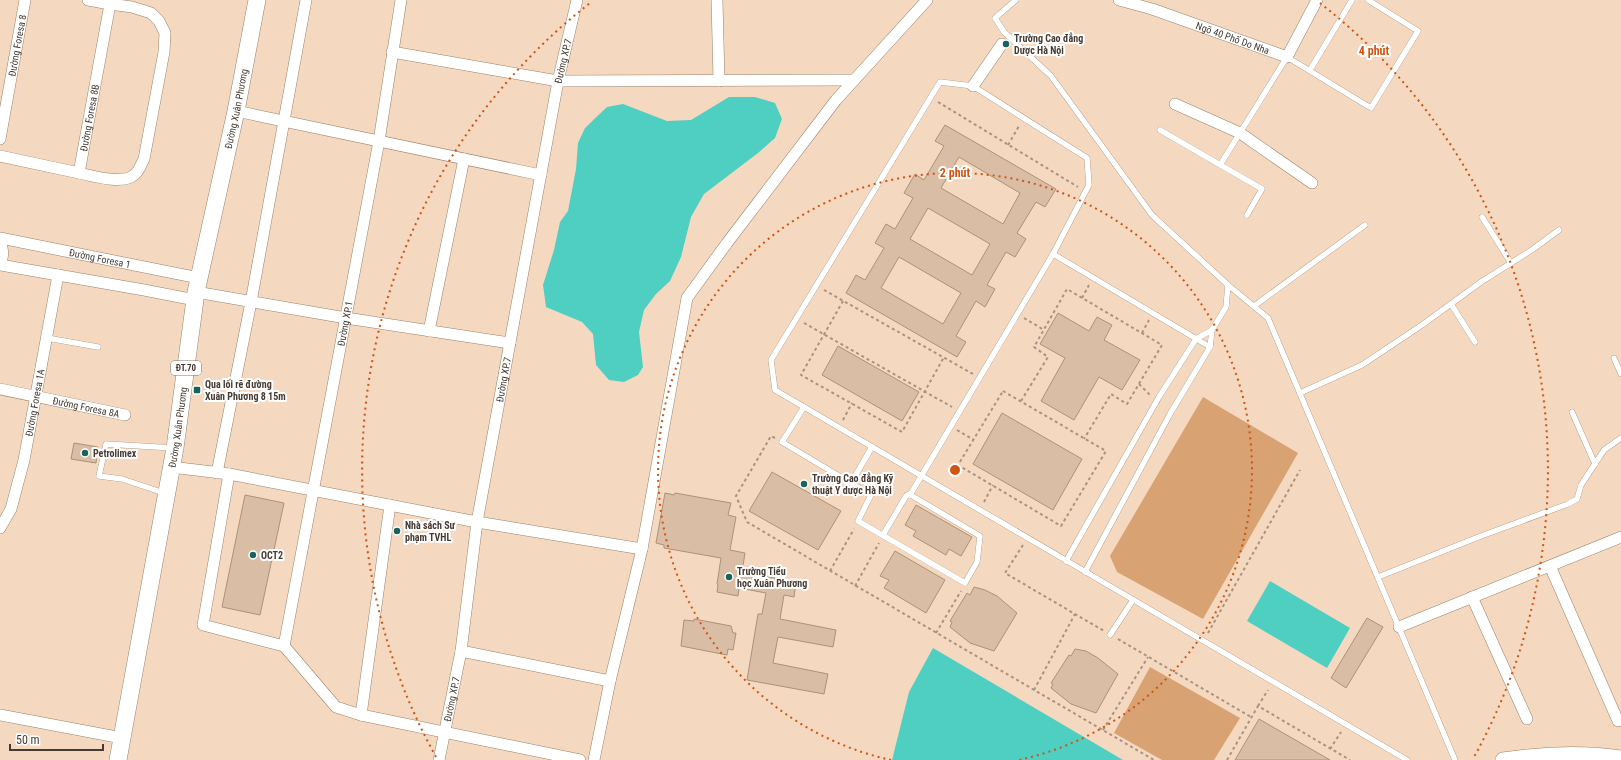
<svg xmlns="http://www.w3.org/2000/svg" width="1621" height="760" font-family="'Roboto Condensed',sans-serif">
<style>
.green{fill:#d8a272}
.water{fill:#4ecfc2}
.building{fill:#d9bda5;stroke:#ac927b;fill-rule:evenodd}
.lines{fill:none;stroke-linecap:round;stroke-linejoin:round}
.lane-casing{stroke:#9b816a;stroke-width:6}
.street-casing{stroke:#9b816a;stroke-width:12}
.secondary-casing{stroke:#9b816a;stroke-width:16}
.primary-casing{stroke:#9b816a;stroke-width:18}
.path{stroke:#a99382;stroke-width:2;stroke-dasharray:3 3;stroke-linecap:butt}
.lane{stroke:#fff;stroke-width:5.5}
.street{stroke:#fff;stroke-width:11}
.secondary{stroke:#fff;stroke-width:15}
.primary{stroke:#fff;stroke-width:17}
.ring{fill:none;stroke:#d05412;stroke-width:2;stroke-dasharray:2 4}
.poi-dot{fill:#17645d;stroke:#fff;stroke-width:1.5}
.labels{text-anchor:middle;dominant-baseline:central;stroke-width:4;stroke-linejoin:round;paint-order:stroke}
.shield{fill:#fff;stroke:#7e756f;stroke-width:1}
.shield-label{font-size:9px;font-weight:bold;fill:#463a31}
.poi-label{font-size:10px;font-weight:bold;fill:#463a31;stroke:#fff;text-anchor:start}
.street-label{font-size:10px;fill:#463a31;stroke:#fff}
.centre{fill:#d05412;stroke:#fff;stroke-width:2}
.ring-label{font-size:12px;text-anchor:middle;font-weight:bold;fill:#d05412;stroke:#fff;stroke-width:4;stroke-linejoin:round;paint-order:stroke}
</style>
<rect width="100%" height="100%" fill="#f5d8c0"/>
<g class="green">
<path d="M1203,397l95,56 -95,166 -86,-47 -7,-16z"/>
<path d="M1150,667l90,51 -26,42h-52l-48,-27z"/>
</g>
<g class="water">
<path d="M729,97h26l20,6 7,16 -7,19 -17,15 -54,41 -13,23 -10,40 -11,24 -14,13 -12,16 -5,22 4,35 -5,8 -14,7 -15,-2 -13,-15 -3,-31 -11,-12 -36,-15 -3,-22 11,-35 6,-28 8,-11 8,-42 2,-26 7,-15 22,-21 16,-3 44,17 24,-1z"/>
<path d="M1270,581l80,47 -23,40 -80,-47z"/>
<path d="M933,648l190,112h-231l17,-68z"/>
</g>
<g class="building">
<path d="M945,125l111,64 -11,18 -9,-5 -19,31 9,6 -11,18 -9,-5 -19,33 8,4 -10,18 -9,-6 -20,35 10,6 -9,15 -111,-64 10,-18 9,5 19,-32 -9,-5 11,-19 9,5 18,-31 -9,-5 11,-19 9,6 20,-34 -9,-5zM959,157l61,36 -17,31 -62,-36zM928,208l62,36 -18,31 -62,-36zM899,257l62,36 -18,31 -62,-36z"/>
<path d="M1058,313l31,18 8,-14 15,8 -8,15 36,20 -18,30 -23,-13 -25,43 -33,-19 24,-43 -25,-14z"/>
<path d="M838,346l81,46 -17,29 -80,-46z"/>
<path d="M1002,413l80,46 -29,51 -80,-46z"/>
<path d="M74,443l24,4 -2,16 -25,-4z"/>
<path d="M772,472l69,39 -23,39 -69,-39z"/>
<path d="M665,493l9,2 1,-2 56,10 -3,12 8,2 -6,33 15,3 -3,19 54,10 -2,15 -10,-2 -4,24 56,11 -3,17 -55,-10 -5,26 55,11 -4,20 -77,-14 11,-66h4l4,-21 -27,-5 -1,8 -21,-4 1,-7 -1,-1 4,-26 -57,-10v-3l-8,-2z"/>
<path d="M245,495l39,8 -24,112 -38,-8z"/>
<path d="M916,505l56,32 -11,19 -12,-7 -3,6 -33,-19 3,-5 -11,-6z"/>
<path d="M895,551l50,29 -19,33 -42,-25 5,-8 -9,-4z"/>
<path d="M974,587l11,3 12,6 20,17 -23,38 -24,-8 -20,-16 2,-5 -2,-1 17,-28 3,2z"/>
<path d="M1367,618l16,9 -37,61 -15,-10z"/>
<path d="M694,619l37,7 2,7h3l-3,17 -5,-1 -1,6 -46,-9 3,-26 10,1z"/>
<path d="M1075,649l11,2 12,7 20,16 -22,39 -25,-9 -20,-16 2,-4 -2,-1 18,-28 2,1z"/>
<path d="M1259,719l71,41h-95z"/>
</g>
<g class="lines">
<defs>
<g id="lane">
<path d="M1016,0l-21,18 9,14 47,44 101,139 76,70 40,33 187,442"/>
<path d="M1310,70l42,-70"/>
<path d="M1160,130l102,59 -15,26"/>
<path d="M1220,165l67,-108 84,51 47,-77 -50,-31"/>
<path d="M1482,217l29,46"/>
<path d="M1053,254l157,93"/>
<path d="M1451,304l24,38"/>
<path d="M1254,306l111,-81"/>
<path d="M47,338l51,9"/>
<path d="M1614,358l7,16"/>
<path d="M1300,393l62,-28 60,-40 59,-43 52,-33 26,-19"/>
<path d="M804,407l-22,35 89,53 -13,26 107,62 12,-21 3,-26 -71,-42 -3,2 -23,39"/>
<path d="M1572,412l23,52"/>
<path d="M851,483l21,-36"/>
<path d="M164,493l-42,-14 -23,-3 7,-32 68,4"/>
<path d="M910,495l143,-241 36,-69 -2,-27 -114,-72 -33,-4 -169,278 4,30c211,123 421,247 632,370"/>
<path d="M1066,561l93,-164 37,-58 16,-9"/>
<path d="M1085,572l85,-158 40,-67 2,-17 14,-23 2,-22"/>
<path d="M1378,577l103,-41 87,-32 9,-5 4,-14 23,-35 17,-12"/>
<path d="M1110,635l23,-35"/>
</g>
<g id="street">
<path d="M717,0l2,81"/>
<path id="s1" d="M1119,0l33,9 135,48 30,-57"/>
<path d="M392,52l166,29 296,-1"/>
<path d="M973,86l29,-42"/>
<path d="M1175,104l65,29 72,50"/>
<path d="M236,111l305,64"/>
<path id="s2" d="M0,139l25,-139"/>
<path id="s3" d="M0,156l79,17 31,-169 -22,-4"/>
<path d="M79,173c14,3 43,12 55,2 5,-3 7,-11 10,-16l20,-107 1,-19 -6,-12 -8,-8 -19,-6 -22,-3"/>
<path id="s4" d="M0,238l199,40"/>
<path d="M0,242c4,8 4,14 0,22"/>
<path d="M0,265l144,25 51,10"/>
<path d="M196,292l150,26 164,25"/>
<path d="M429,331l35,-172"/>
<path id="s5" d="M0,389l125,26"/>
<path d="M171,467l58,7 248,48 165,27"/>
<path d="M217,473l34,-171 55,-302"/>
<path d="M229,474l-26,151 81,21 52,61 25,8 219,45"/>
<path id="s6" d="M0,528l11,-19 13,-49 34,-185"/>
<path d="M1550,566l68,155"/>
<path d="M1472,597l55,122"/>
<path d="M1399,627l222,-90"/>
<path id="s7" d="M284,646l95,-505 22,-141"/>
<path d="M461,651l149,30"/>
<path d="M0,715l122,23"/>
<path d="M361,715l29,-210"/>
<path id="s8" d="M439,760l22,-109 16,-129 81,-441 19,-81"/>
<path d="M594,760l16,-79 32,-132 45,-251 40,-55 109,-143 91,-100"/>
</g>
<path id="secondary" d="M1503,760c39,-6 78,-8 118,-2"/>
<g id="primary">
<path id="s9" d="M118,760l57,-312 21,-156 40,-181 21,-111"/>
</g>
</defs>
<use href="#lane" class="lane-casing"/>
<use href="#street" class="street-casing"/>
<use href="#secondary" class="secondary-casing"/>
<use href="#primary" class="primary-casing"/>
<g class="path">
<path d="M938,102l140,85"/>
<path d="M1008,145l11,-19"/>
<path d="M824,290l149,84"/>
<path d="M1082,298l7,-13"/>
<path d="M843,301l-42,74 101,57 42,-75"/>
<path d="M1024,318l20,12"/>
<path d="M804,323l148,84"/>
<path d="M1142,333l7,-13"/>
<path d="M1139,384l11,11"/>
<path d="M1003,391l103,60 -45,75 -103,-61z"/>
<path d="M1021,401l27,-44 -14,-10 33,-58 95,56 -35,59 -16,-10 -27,45"/>
<path d="M843,420l9,-17"/>
<path d="M957,430l17,10"/>
<path d="M775,438l-4,-2 -35,60 11,26 407,238"/>
<path d="M984,502l9,-17"/>
<path d="M1023,545l-18,28 99,58"/>
<path d="M830,571l24,-42"/>
<path d="M855,586l24,-43"/>
<path d="M936,633l25,-42"/>
<path d="M1208,633l92,-163"/>
<path d="M1118,639l133,78"/>
<path d="M1034,690l41,-76"/>
<path d="M1258,706l10,-16"/>
<path d="M1103,730l45,-73"/>
<path d="M1330,749l11,-17"/>
<path d="M1227,760l31,-54 92,54"/>
</g>
<use href="#lane" class="lane"/>
<use href="#street" class="street"/>
<use href="#secondary" class="secondary"/>
<use href="#primary" class="primary"/>
</g>
<g class="ring">
<path d="M891 760A297 297 0 1 1 1019 760"/>
<path d="M436 757A593 593 0 0 1 590 3M1320 3A593 593 0 0 1 1474 757"/>
</g>
<g class="poi-dot">
<circle cx="1006" cy="44" r="4"/>
<rect x="193" y="386" width="8" height="8" rx="2"/>
<circle cx="85" cy="453" r="4"/>
<circle cx="804" cy="484" r="4"/>
<circle cx="397" cy="531" r="4"/>
<circle cx="253" cy="555" r="4"/>
<circle cx="729" cy="577" r="4"/>
</g>
<g class="labels">
<rect class="shield" x="171" y="361" width="30" height="14" rx="3"/>
<g class="shield-label">
<text x="186" y="368">ĐT.70</text>
</g>
<g class="poi-label">
<text x="1014" y="38">Trường Cao đẳng<tspan x="1014" dy="12">Dược Hà Nội</tspan></text>
<text x="205" y="384">Qua lối rẽ đường<tspan x="205" dy="12">Xuân Phương 8 15m</tspan></text>
<text x="93" y="453">Petrolimex</text>
<text x="812" y="478">Trường Cao đẳng Kỹ<tspan x="812" dy="12">thuật Y dược Hà Nội</tspan></text>
<text x="405" y="525">Nhà sách Sư<tspan x="405" dy="12">phạm TVHL</tspan></text>
<text x="261" y="555">OCT2</text>
<text x="737" y="571">Trường Tiểu<tspan x="737" dy="12">học Xuân Phương</tspan></text>
</g>
<g class="street-label">
<text stroke="none"><textPath href="#s1" startOffset="120">Ngõ 40 Phố Do Nha</textPath></text>
<text stroke="none"><textPath href="#s2" startOffset="95">Đường Foresa 8</textPath></text>
<text stroke="none"><textPath href="#s8" startOffset="710">Đường XP.7</textPath></text>
<text stroke="none"><textPath href="#s9" startOffset="662">Đường Xuân Phương</textPath></text>
<text stroke="none"><textPath href="#s3" startOffset="137">Đường Foresa 8B</textPath></text>
<text stroke="none"><textPath href="#s4" startOffset="102">Đường Foresa 1</textPath></text>
<text stroke="none"><textPath href="#s7" startOffset="328">Đường XP.1</textPath></text>
<text stroke="none"><textPath href="#s8" startOffset="386">Đường XP.7</textPath></text>
<text stroke="none"><textPath href="#s6" startOffset="131">Đường Foresa 1A</textPath></text>
<text stroke="none"><textPath href="#s5" startOffset="88">Đường Foresa 8A</textPath></text>
<text stroke="none"><textPath href="#s9" startOffset="338">Đường Xuân Phương</textPath></text>
<text stroke="none"><textPath href="#s8" startOffset="62">Đường XP.7</textPath></text>
</g>
</g>
<circle cx="955" cy="470" r="6" class="centre"/>
<g class="ring-label">
<text x="1374" y="55">4 phút</text>
<text x="955" y="177">2 phút</text>
</g>
<path d="M10 744v6h93v-6" fill="none" stroke="#463a31" stroke-width="2"/>
<text x="16" y="744" font-size="12" fill="#463a31" stroke="#ffffff" stroke-width="3" paint-order="stroke">50 m</text>
</svg>
